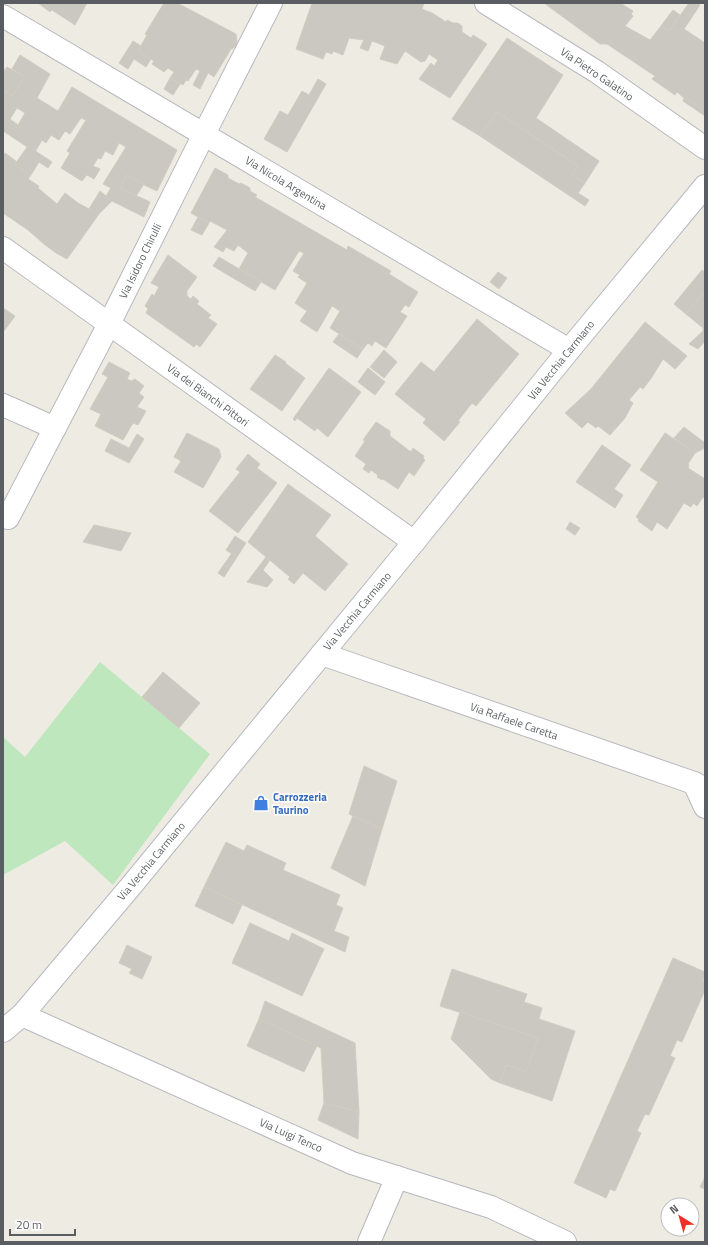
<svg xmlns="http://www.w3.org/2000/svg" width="708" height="1245" font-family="'Titillium Web',sans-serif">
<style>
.green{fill:#bee7bd}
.building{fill:#cbc7c1;stroke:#d3ccc0;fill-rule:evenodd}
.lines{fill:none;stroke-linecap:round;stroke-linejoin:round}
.street-casing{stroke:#b5b8bd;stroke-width:24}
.secondary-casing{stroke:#b5b9bf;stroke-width:24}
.street{stroke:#fff;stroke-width:22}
.secondary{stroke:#fff;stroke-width:22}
.labels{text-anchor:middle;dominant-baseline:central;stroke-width:3;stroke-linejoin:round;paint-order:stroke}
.street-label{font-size:11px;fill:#5a5e63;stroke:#fff}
.shop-label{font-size:11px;font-weight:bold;fill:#366cbe;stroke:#fff;text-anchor:start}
</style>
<rect width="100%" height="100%" fill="#eeebe2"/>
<path class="green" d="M100,662l110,92 -97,131 -48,-44 -62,34v-138l22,20z"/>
<g class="building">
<path d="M38,3h49l-12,22 -23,-15 -2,2z"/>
<path d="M164,3h13l59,31 1,8 -2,5 -4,2 -17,28 -6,-4 -8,16 -7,-4 7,-14 -4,-2 -8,12 -2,-1 -3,5 -13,-7 4,-6 -6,-4 -4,4 -12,-8 2,-3 -16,-10 9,-16 -2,-1z"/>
<path d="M312,3h112l-2,6 10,4 14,9 1,-2 6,3h5l4,3v6l9,6 2,-3 14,9 -37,54 -31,-19 12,-16 3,3 4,-6 -9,-6 -4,7 -4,1 -16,-11 -8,13 -17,-5 5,-13 -13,-5 -4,10 -8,-3 4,-8 -15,-2 -6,17 -10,-4 -1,3 -6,-2 -3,7 -27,-10z"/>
<path d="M544,3h76l13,8 -2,3 2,2 -8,10 25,14 11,-14 8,5 20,-28h8l3,2 -16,24 21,14v67l-21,-12 -7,-6 -2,3 -23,-16 3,-3 -48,-32h-7z"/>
<path d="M673,10l7,5 -11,16 -8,-5z"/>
<path d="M507,38l56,37 -27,43 63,43 -14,22 -13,-9 6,-8 -81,-54 -17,24 -28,-17z"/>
<path d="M133,41l8,5 -3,5 13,8 -5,8 -12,-8 -6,10 -9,-6z"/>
<path d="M20,55l30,19 -13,24 21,13 14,-24 105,63 -20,41 -21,-10 -9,-6 -7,13 30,14 -6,15 -32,-16 -13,13 -32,45 -11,-6 -12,-9 -16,-14 -25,-17v-56l2,-4 12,9 -2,2 16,11 -3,4 11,7 -1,2 19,16 8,-11 13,10 11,6 11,-18 6,5 5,-8 -8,-4 23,-37 -7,-4 -6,12 -8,-4 -4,8 -3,-1 -5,8 7,3 -6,10 -7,-4 -5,6 -21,-13 9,-15 -3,-2 19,-31 -5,-2 -11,16 -5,-3 -6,9 -8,-5 -5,8 -4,-3 -7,12 -32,-21 1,-21 -1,-1v-19l9,6 13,-19 -13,-8zM17,108l8,5 -7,12 -8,-6z"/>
<path d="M7,67l18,10 -13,19 -9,-6v-18z"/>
<path d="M170,78l10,6 -7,11 -9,-6z"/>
<path d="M318,79l8,5 -39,68 -23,-13 16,-28 8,4 14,-24 7,4z"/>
<path d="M684,98l21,12v6l-22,-15z"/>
<path d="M497,112l81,54 -6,8 13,9 -7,10 11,7 -4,6 -105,-70z"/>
<path d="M28,146l24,16 -4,6 -9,-6 -8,13 -16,-11z"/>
<path d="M215,168l13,7v3l11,6 2,-1 9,5v3l7,4 -2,2 92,53 1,-4 43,25 -2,3 29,18 -9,15 -4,-2 -5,7 7,4 -21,32 -11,-7 -3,5 -4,-3 -5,6 -33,-21 10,-17 -8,-5 -15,26 -17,-11 7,-10 -12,-8 12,-20 -9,-6 2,-2 -7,-4 11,-18 -5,-2 -24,39 -36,-21 9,-16 -10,-8 -4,6 -8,-4 -3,5 -9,-5 13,-17 -17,-9 -1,2 -18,-10z"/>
<path d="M127,175l17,9 -8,12 -16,-8z"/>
<path d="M198,217l11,6 -7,12 -11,-5z"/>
<path d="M168,255l29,22 -10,14v5l4,3 2,-3 6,5 -2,3 14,11 -3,3 9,6 -17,23 -4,-3 -2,3 -48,-34 2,-4 -3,-3 7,-12 2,2 5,-9 -8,-4z"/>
<path d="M219,257l42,25 -6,9 -42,-25z"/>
<path d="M702,270l3,2v19l-19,23 -12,-10z"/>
<path d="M498,272l9,6 -8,11 -9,-7z"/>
<path d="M705,291v41l-2,-1v-3l-17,-14z"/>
<path d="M3,308l12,8 -11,15 -1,-1z"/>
<path d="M477,319l42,35 -43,52 -4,-3 -14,18 2,1 -16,19 -21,-18 3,-4 -31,-25 26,-32 13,10z"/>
<path d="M645,322l42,34 -12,13 -12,-10 -11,18 -9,12 -3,-2 -11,13 4,3 -8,15 -15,17 -12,-9 -2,2 -8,-6 -6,6 -17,-15 26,-24z"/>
<path d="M703,331l2,1v9l-7,8 -9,-5z"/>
<path d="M339,334l24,15 -6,9 -24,-16z"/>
<path d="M384,350l13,12 -13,16 -14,-11z"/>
<path d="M275,355l11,7 -1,1 20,15 -23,33 -32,-22z"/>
<path d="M109,362l21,11 -3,6 4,2 4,-2 9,7 -5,7 5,4 -7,10 9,4 -8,14 -5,-2 -10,17 -28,-14 6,-12 -11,-5 18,-32 -6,-3z"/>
<path d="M329,368l32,24 -33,45 -11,-9 -2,3 -18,-13 -2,3 -2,-2z"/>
<path d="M368,368l17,14 -10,13 -17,-13z"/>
<path d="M376,422l14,9v5l21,16 2,-4 11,8 -1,2 2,2 -11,16 -5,-4 -11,17 -15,-10 -1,1 -5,-3 1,-2 -7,-5 -2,3 -6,-4 3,-5 -11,-8 10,-15 -2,-1z"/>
<path d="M684,427l21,16v5l-10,5 -21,-15z"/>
<path d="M187,433l32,16 2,8 -18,31 -29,-16 7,-11 -7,-4z"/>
<path d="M665,433l30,20 -7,11 1,1 -1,3 17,11v20l-2,-2 -6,9 -4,-3 -2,4 -7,-4 -17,26 -10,-7 -5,9 -14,-10 1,-2 -3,-2 22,-35 -18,-12z"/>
<path d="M137,434l7,5 -15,24 -24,-12 6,-12 18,9z"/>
<path d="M602,445l29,20 -17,24 9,6 -8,13 -39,-26z"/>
<path d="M248,454l12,10 -3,4 20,15 -39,50 -29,-22 31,-39 -4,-3z"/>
<path d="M288,484l43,31 -16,21 33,28 -23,27 -22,-18 -9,11 -6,-5 2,-2 -42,-35z"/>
<path d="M570,522l10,6 -5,7 -9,-6z"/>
<path d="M94,525l37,8 -10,18 -38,-9z"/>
<path d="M235,536l11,7 -9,14 -11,-7z"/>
<path d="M232,553l5,4 -13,20 -6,-4z"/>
<path d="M266,557l4,3 -7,10 10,10 -6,7 -20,-5z"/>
<path d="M163,672l37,31 -21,25 -37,-31z"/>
<path d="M364,766l33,15 -15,48 -33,-15z"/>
<path d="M353,816l29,13 -17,57 -34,-18z"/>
<path d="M226,842l18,9 3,-6 39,18 -3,7 57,25 -4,10 7,3 -9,23 15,6 -4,15 -141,-65z"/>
<path d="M204,887l38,18 -9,19 -38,-18z"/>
<path d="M250,923l39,18 3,-8 32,16 -22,47 -70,-33z"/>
<path d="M127,945l25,12 -10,22 -13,-6 3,-4 -13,-6z"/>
<path d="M673,958l32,14 -2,9 2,1v8l-23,52 -5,-2 -7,16 5,2 -26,57 -4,-1 -8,17 4,2 -26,58 -5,-2 -4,9 -32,-15z"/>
<path d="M452,969l75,25 -3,8 18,6 -3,11 36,12 -23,70 -52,-18 6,-18 20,7 12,-34 -98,-32z"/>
<path d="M265,1001l90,42 4,69 -35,-9 -3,-55 -62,-29z"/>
<path d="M460,1012l78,26 -12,34 -20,-7 -6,18 -9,-4 -40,-40z"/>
<path d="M259,1019l58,27 -13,26 -57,-26z"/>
<path d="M324,1103l35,9 -1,27 -40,-19z"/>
<path d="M705,1177v12l-5,-2z"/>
</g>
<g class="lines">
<defs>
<g id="street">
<path d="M486,3l111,69 108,76"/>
<path d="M3,16l566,334"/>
<path d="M3,248l411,294"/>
<path d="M3,405l52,23"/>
<path d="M8,518l101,-194 95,-190 67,-131"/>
<path d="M322,654l372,129 11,6"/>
<path d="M694,783l11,24"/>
<path d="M22,1015l330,148 139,44 74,35"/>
<path d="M369,1242l28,-65"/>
</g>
<path id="secondary" d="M3,1031l19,-16 109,-129 283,-344 155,-192 136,-164"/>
</defs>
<use href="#street" class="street-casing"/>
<use href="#secondary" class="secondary-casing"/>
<use href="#street" class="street"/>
<use href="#secondary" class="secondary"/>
</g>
<defs>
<symbol id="shop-bare" viewBox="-9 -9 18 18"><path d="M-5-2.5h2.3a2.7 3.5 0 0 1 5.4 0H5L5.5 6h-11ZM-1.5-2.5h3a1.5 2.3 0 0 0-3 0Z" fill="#3f7fe0" stroke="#fff" stroke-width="2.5" paint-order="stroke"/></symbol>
</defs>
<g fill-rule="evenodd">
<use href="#shop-bare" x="250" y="792" width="22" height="22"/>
</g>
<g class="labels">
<g class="street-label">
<text transform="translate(597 74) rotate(34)">Via Pietro Galatino</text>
<text transform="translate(286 183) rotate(31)">Via Nicola Argentina</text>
<text transform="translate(140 261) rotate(-64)">Via Isidoro Chirulli</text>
<text transform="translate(561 360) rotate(-51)">Via Vecchia Carmiano</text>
<text transform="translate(208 395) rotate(36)">Via dei Bianchi Pittori</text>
<text transform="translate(357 611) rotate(-50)">Via Vecchia Carmiano</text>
<text transform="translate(514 721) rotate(19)">Via Raffaele Caretta</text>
<text transform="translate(151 861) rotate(-50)">Via Vecchia Carmiano</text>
<text transform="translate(291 1135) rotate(24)">Via Luigi Tenco</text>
</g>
<g class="shop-label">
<text x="273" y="797">Carrozzeria<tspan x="273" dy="13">Taurino</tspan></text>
</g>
</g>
<rect width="708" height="1245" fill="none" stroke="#5a5e63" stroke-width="8"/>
<g transform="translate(680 1217) rotate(323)"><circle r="19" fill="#ffffff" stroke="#bdbfc1"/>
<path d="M0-3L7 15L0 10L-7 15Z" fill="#ef3026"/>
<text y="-6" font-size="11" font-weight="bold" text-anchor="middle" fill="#5a5e63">N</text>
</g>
<path d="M10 1229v6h65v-6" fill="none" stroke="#5a5e63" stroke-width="2"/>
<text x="16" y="1229" font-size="12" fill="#5a5e63" stroke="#ffffff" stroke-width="3" paint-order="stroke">20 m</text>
</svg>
